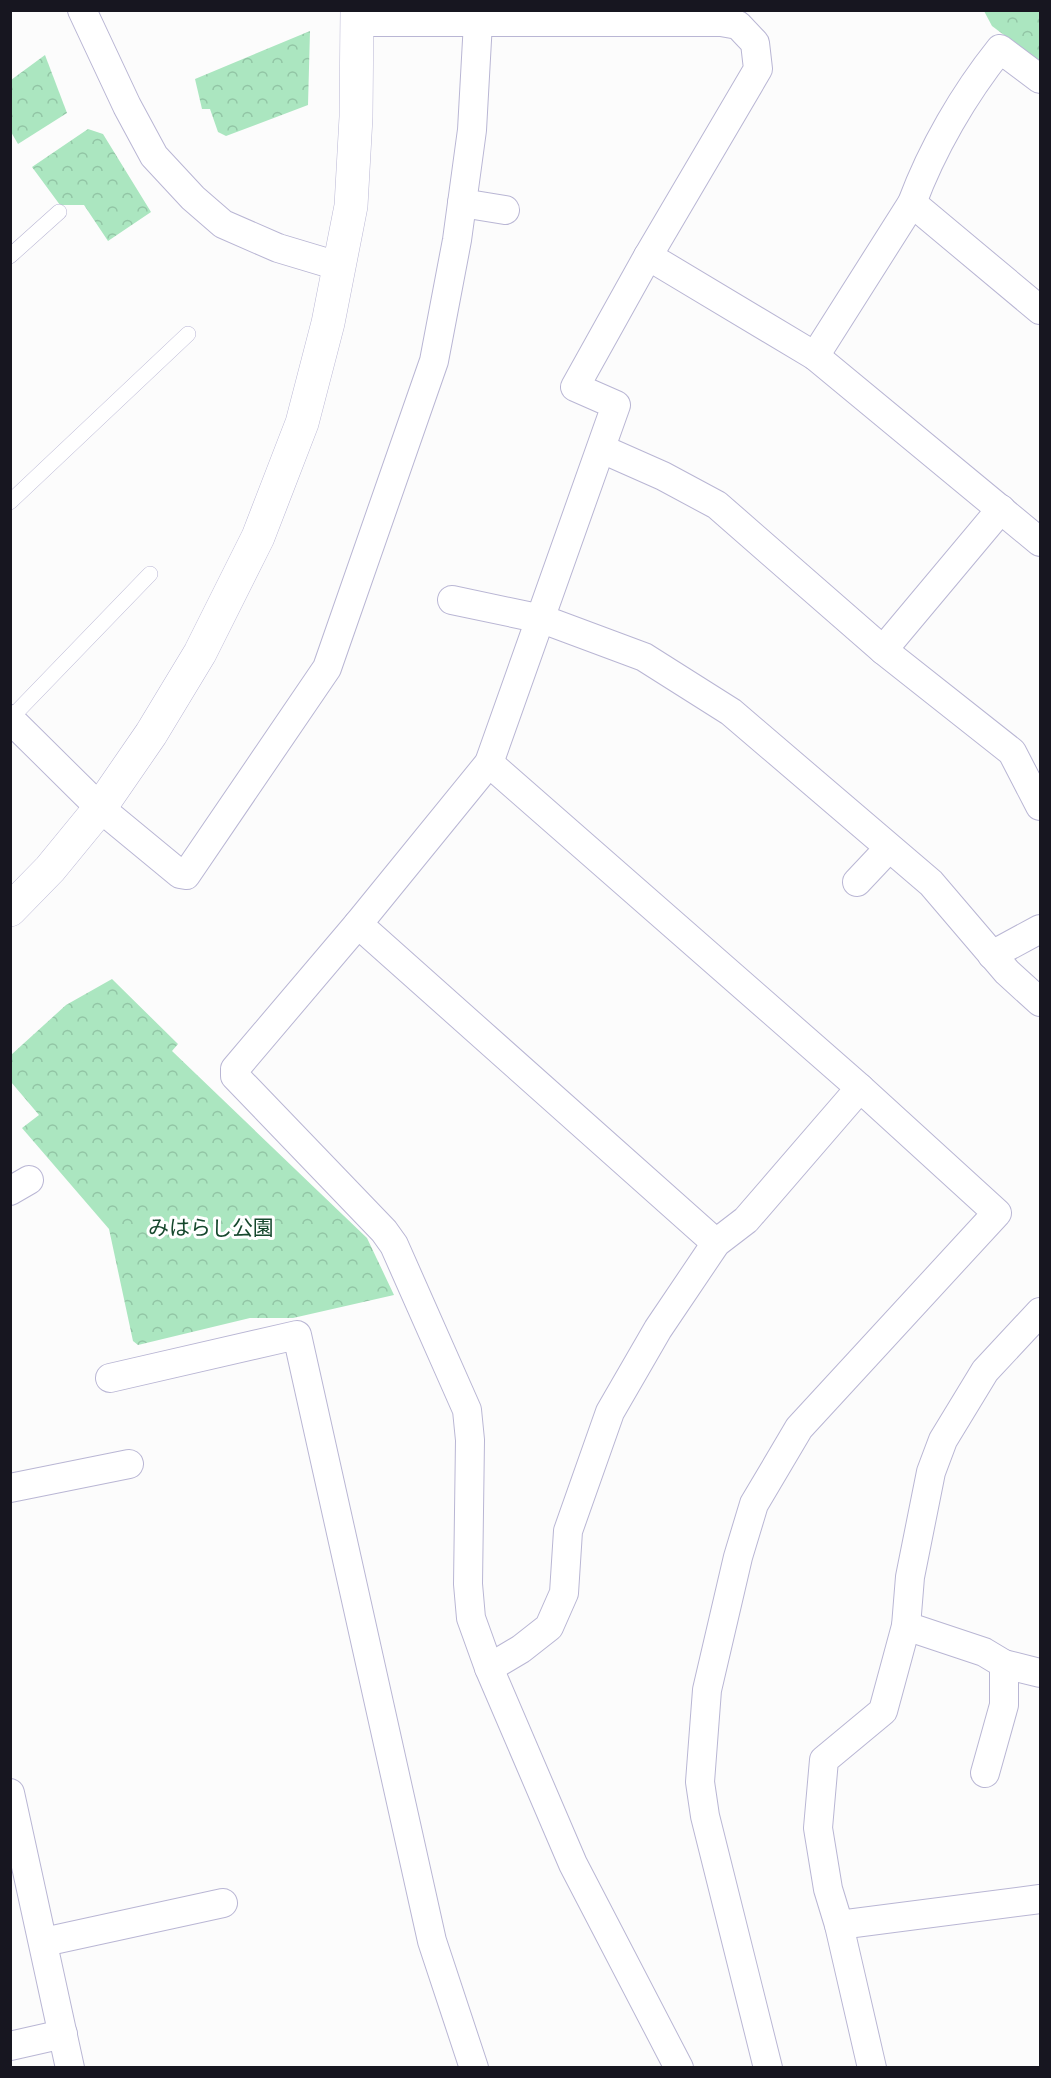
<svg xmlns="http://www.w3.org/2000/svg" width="1051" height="2078" font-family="Barlow,'Noto Sans JP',sans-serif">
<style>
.park{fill:url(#park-crowns)}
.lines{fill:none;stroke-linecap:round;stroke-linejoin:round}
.service-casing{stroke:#b9b6d4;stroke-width:16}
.minor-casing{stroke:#b9b6d4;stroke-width:30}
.tertiary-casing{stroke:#b9b6d4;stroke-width:34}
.service{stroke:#fff;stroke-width:15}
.minor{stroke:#fff;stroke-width:28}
.tertiary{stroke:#fff;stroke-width:33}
.labels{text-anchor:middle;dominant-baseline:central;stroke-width:6;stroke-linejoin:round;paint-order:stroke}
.park-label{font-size:21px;fill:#16482d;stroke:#fff}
</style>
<defs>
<pattern id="park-crowns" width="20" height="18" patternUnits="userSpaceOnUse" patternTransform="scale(1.5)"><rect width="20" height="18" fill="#abe6c0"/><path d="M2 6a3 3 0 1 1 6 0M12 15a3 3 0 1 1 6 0" fill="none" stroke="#92c5a5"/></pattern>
</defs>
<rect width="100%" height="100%" fill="#fcfcfc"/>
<g class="park">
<path d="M984,11h56v51l-48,-36z"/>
<path d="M310,31l-2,74 -82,31 -8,-4 -8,-23h-8l-7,-30z"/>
<path d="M45,55l22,58 -49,31 -7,-12v-52z"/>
<path d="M88,129l15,5 48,78 -43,29 -24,-36h-24l-28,-38z"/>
<path d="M112,979l66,65 -6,7 195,187 27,57 -101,23h-43l-112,27 -5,-4 -24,-112 -87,-101 17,-13 -28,-33v-27l55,-50z"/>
</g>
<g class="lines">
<defs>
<g id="service">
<path d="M10,256l49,-44"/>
<path d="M10,502l178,-168"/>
<path d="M10,719l140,-145"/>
</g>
<g id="minor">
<path d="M82,10l45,96 27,50 39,42 30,26 55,24 60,18"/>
<path d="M358,22h363l17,3 17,18 3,26 -110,187 -73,131 41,18 -127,358 -131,161 -123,145v7l149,155 10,14 73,165 3,30 -2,144 3,34 18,50 84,196 106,204"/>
<path d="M462,203l43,7"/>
<path d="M912,203l128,107"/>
<path d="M648,256l167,100 225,186"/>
<path d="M815,356l97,-153c20,-54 52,-109 88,-154l40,30"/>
<path d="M602,449l61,27 54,29 166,145 129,102 28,54"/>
<path d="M452,600l90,19 102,38 87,55 200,171 76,89 33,30"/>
<path d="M883,650l118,-141"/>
<path d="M10,719l90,89 80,66 6,1 141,-207 107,-307 23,-121 15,-110 6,-108"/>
<path d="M489,763l371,325"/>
<path d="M857,882l32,-34"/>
<path d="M358,924l358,319"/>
<path d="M992,955l48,-26"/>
<path d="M10,1191l19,-11"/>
<path d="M110,1378l187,-43 135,606 42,127"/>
<path d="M10,1488l119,-24"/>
<path d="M906,1626l78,26 20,12 36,9"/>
<path d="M489,1668l32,-19 28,-22 15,-34 4,-62 42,-119 48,-83 58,-86 30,-23 114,-132 137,125 -198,215 -45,76 -16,53 -31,133 -7,92 5,34 63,252"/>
<path d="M985,1773l19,-68v-41"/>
<path d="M10,1793l60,275"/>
<path d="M839,1925l201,-26"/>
<path d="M44,1942l179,-39"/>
<path d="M10,2046l53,-12"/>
<path d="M872,2068l-33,-143 -11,-36 -10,-61 6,-68 59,-49 23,-85 4,-49 21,-105 12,-32 42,-69 55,-59"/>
</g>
<path id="tertiary" d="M10,910l40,-41 50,-61 51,-74 49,-81 58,-116 44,-114 26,-100 23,-117 5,-89 1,-107"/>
</defs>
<use href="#service" class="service-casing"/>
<use href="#minor" class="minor-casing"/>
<use href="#tertiary" class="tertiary-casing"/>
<use href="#service" class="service"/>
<use href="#minor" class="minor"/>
<use href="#tertiary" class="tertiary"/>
</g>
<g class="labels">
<g class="park-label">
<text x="211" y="1226">みはらし公園</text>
</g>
</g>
<rect width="1051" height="2078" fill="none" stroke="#171620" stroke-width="24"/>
</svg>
